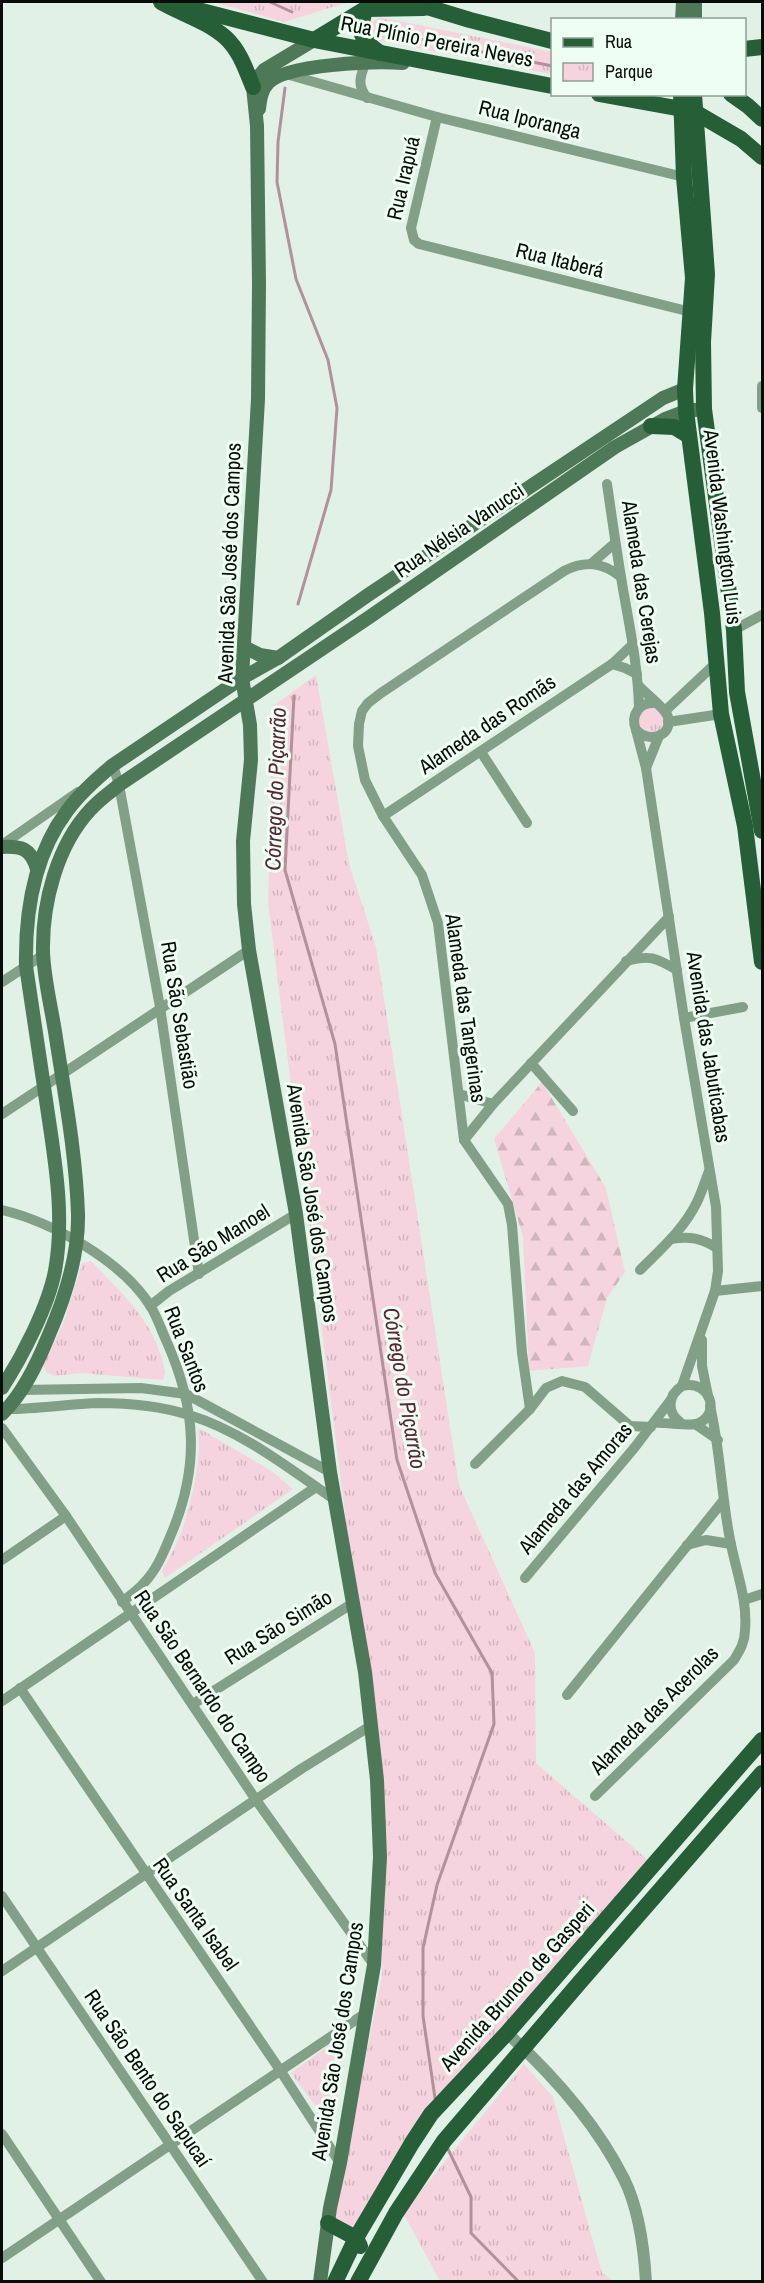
<svg xmlns="http://www.w3.org/2000/svg" width="764" height="2283" font-family="'Archivo Narrow',sans-serif">
<style>
.forest{fill:url(#forest-firs)}
.park{fill:url(#park-tufts)}
.lines{fill:none;stroke-linecap:round;stroke-linejoin:round}
.stream{stroke:#b2919c;stroke-width:3}
.minor{stroke:#829f88;stroke-width:10}
.tertiary{stroke:#829f88;stroke-width:12}
.secondary{stroke:#4e7959;stroke-width:14}
.primary{stroke:#265e38;stroke-width:16}
.labels{text-anchor:middle;dominant-baseline:central;stroke-width:6;stroke-linejoin:round;paint-order:stroke}
.street-label{font-size:21px;fill:#080d09;stroke:#effef2}
.water-label{font-size:22px;font-style:italic;fill:#552739;stroke:#effef2}
</style>
<defs>
<pattern id="forest-firs" width="22" height="20" patternUnits="userSpaceOnUse" patternTransform="scale(1.5)"><rect width="22" height="20" fill="#f6d4df"/><path d="M5 1l3.5 6h-7zM16 11l3.5 6h-7z" fill="#d1b5be"/></pattern>
<pattern id="park-tufts" width="24" height="20" patternUnits="userSpaceOnUse" patternTransform="scale(1.5)"><rect width="24" height="20" fill="#f6d4df"/><path d="M3 7l-1-3M5 7V3M7 7l1-3M15 17l-1-3M17 17v-4M19 17l1-3" fill="none" stroke="#d1b5be"/></pattern>
</defs>
<rect width="100%" height="100%" fill="#e2f1e5"/>
<path class="forest" d="M542,1082l64,106 19,84 -18,26 -19,68 -59,5 -6,-134 -29,-98z"/>
<g class="park">
<path d="M213,2h130l3,1 -62,19z"/>
<path d="M379,17l173,35v22l-176,-34 -10,-13z"/>
<path d="M316,675l33,189 27,83 83,538 76,168 1,110 113,98 -227,259 -69,111 -20,-11 49,-244 -3,-193 -111,-880 5,-197z"/>
<path d="M655,705l11,11 -6,17h-16l-7,-6 1,-12 8,-8z"/>
<path d="M91,1261c28,29 56,54 69,92 3,10 7,18 3,27l-82,-7 -27,3 -8,-4 -3,-7 21,-43 18,-59z"/>
<path d="M199,1428l74,44 20,17 -128,89 -3,-8c22,-33 33,-79 37,-119 0,-8 -1,-15 0,-23z"/>
<path d="M345,2034l-11,97 -43,-58z"/>
<path d="M524,2064l29,33 49,176 12,8h-174l-37,-68z"/>
</g>
<g class="lines">
<g class="stream">
<path d="M270,2l22,10"/>
<path d="M385,32l167,34"/>
<path d="M285,88l-7,54 -1,40 19,97 32,81 9,48 -6,82 -33,114"/>
<path d="M294,696l-9,174 50,174 62,416 38,113 57,100 2,51 -57,161 -14,63v68l12,82"/>
<path d="M447,2147l24,50v36l48,49"/>
</g>
<g class="minor">
<path d="M365,64c-5,13 -8,21 2,34"/>
<path d="M286,74l151,43 247,60"/>
<path d="M437,117l-26,111 3,12 5,4 272,68"/>
<path d="M762,386v22"/>
<path d="M607,484c5,35 10,70 16,105 7,39 15,79 16,119"/>
<path d="M592,563l23,-20"/>
<path d="M734,630l28,-15"/>
<path d="M612,664l13,4 12,6"/>
<path d="M638,685c7,8 28,24 30,32 5,20 -20,26 -32,13 -6,-15 3,-28 19,-27"/>
<path d="M665,711l50,-47"/>
<path d="M668,722l53,-8"/>
<path d="M636,730l10,38 38,250 32,189 2,64 -3,20 -33,95"/>
<path d="M481,752l46,71"/>
<path d="M113,765l6,20 41,222 39,267"/>
<path d="M646,768l13,-32"/>
<path d="M383,816l229,-152 21,-20"/>
<path d="M2,845l76,-53"/>
<path d="M626,961c24,-6 29,-4 51,9"/>
<path d="M2,982l41,-27"/>
<path d="M684,1018l59,-11"/>
<path d="M531,1063l42,48"/>
<path d="M459,1094l34,10"/>
<path d="M2,1114l247,-164"/>
<path d="M464,1140l29,-36 176,-187"/>
<path d="M2,1210c50,12 121,51 149,97 6,10 10,22 15,33 31,69 34,128 4,197 -7,17 -14,34 -27,47 -6,7 -14,12 -21,18"/>
<path d="M671,1239c19,-3 30,-1 46,9"/>
<path d="M640,1270c21,-21 44,-41 57,-68 5,-10 8,-21 12,-31"/>
<path d="M715,1291l47,-5"/>
<path d="M150,1306l19,-15 127,-77"/>
<path d="M702,1340v26l6,30"/>
<path d="M21,1390l120,-2 45,6 144,78"/>
<path d="M7,1409c31,0 61,-5 92,-6 30,0 61,3 90,12 53,16 101,54 146,85"/>
<path d="M530,1409l-8,-56 -10,-128 -4,-21 -44,-64 -26,-217 -16,-48 -39,-59 -18,-36 -7,-34 1,-22 3,-13 6,-8 13,-10 183,-122c21,-11 39,-9 57,6"/>
<path d="M654,1423c9,-1 36,3 42,1 26,-8 15,-45 -14,-38 -15,10 -15,26 -2,36"/>
<path d="M695,1424l23,16"/>
<path d="M2,1428l64,88 190,284 118,165"/>
<path d="M475,1464l55,-55 16,-21 16,-7 23,6 45,39 21,1"/>
<path d="M687,1545l19,-5 25,4"/>
<path d="M2,1560l64,-44"/>
<path d="M525,1578l110,-131 35,-46"/>
<path d="M744,1600l18,-6"/>
<path d="M20,1688l260,382 60,93"/>
<path d="M567,1695l156,-194"/>
<path d="M2,1701l314,-214"/>
<path d="M193,1704l160,-101"/>
<path d="M595,1796l139,-136c6,-10 11,-18 11,-30 3,-32 -11,-64 -16,-96 -8,-43 -9,-86 -19,-128"/>
<path d="M2,1896l261,386"/>
<path d="M2,1971l299,-202 71,-44"/>
<path d="M2,2134l99,148"/>
<path d="M2,2258l364,-245"/>
</g>
<path class="tertiary" d="M507,2033c46,42 89,90 117,146 15,30 20,69 22,103"/>
<g class="secondary">
<path d="M682,20l1,-18"/>
<path d="M695,20v-18"/>
<path d="M314,40l-50,30 -8,10 -3,7 4,39 2,157 -1,116 -16,279 8,47 1,35 -8,81 1,63 5,46 47,264 34,258 35,200 12,108 3,77 -6,108 -34,198 -10,45 -10,74"/>
<path d="M259,109c1,-9 2,-19 9,-26 18,-19 108,-22 135,-20"/>
<path d="M244,647l16,8 18,3"/>
<path d="M2,847c19,-1 29,1 35,22"/>
<path d="M2,1388c20,-31 46,-81 53,-117 10,-55 0,-110 -8,-164 -7,-47 -14,-94 -21,-141 -1,-53 8,-111 41,-155 13,-18 29,-32 46,-46l129,-87 36,-20 90,-63 295,-197 22,-9"/>
<path d="M2,1414c21,-20 35,-50 46,-77 17,-39 31,-81 30,-123 -2,-59 -13,-118 -22,-176 -4,-28 -12,-58 -13,-86 -1,-49 14,-107 48,-143 8,-9 18,-16 28,-24l249,-167 247,-171 50,-28 21,-8 18,-2"/>
</g>
<g class="primary">
<path d="M161,2c21,12 46,19 65,36 14,13 20,32 27,49"/>
<path d="M174,2l24,8 116,30 238,46"/>
<path d="M411,2l59,18 82,21"/>
<path d="M365,9c-6,25 -7,28 15,44"/>
<path d="M314,40l51,-31 59,-1"/>
<path d="M744,49l18,-2"/>
<path d="M599,94l94,17 48,28 21,18"/>
<path d="M681,94l3,83 9,101 -8,111 1,22 26,202 9,101 24,112 17,136"/>
<path d="M694,94l13,180 -4,68 1,67 30,221 3,62 25,139"/>
<path d="M731,94l17,12 14,13"/>
<path d="M651,426l23,1 15,9"/>
<path d="M328,2223l28,15 4,8"/>
<path d="M335,2282l21,-44 56,-95 19,-29 76,-81 255,-293"/>
<path d="M358,2282l38,-69 48,-72 136,-159 182,-209"/>
</g>
</g>
<g class="labels">
<g class="street-label">
<text transform="translate(437 41) rotate(11)">Rua Plínio Pereira Neves</text>
<text transform="translate(530 119) rotate(14)">Rua Iporanga</text>
<text transform="translate(403 178) rotate(-77)">Rua Irapuá</text>
<text transform="translate(560 260) rotate(14)">Rua Itaberá</text>
<text transform="translate(723 527) rotate(83)">Avenida Washington Luis</text>
<text transform="translate(459 530) rotate(-34)">Rua Nélsia Vanucci</text>
<text transform="translate(229 563) rotate(-88)">Avenida São José dos Campos</text>
<text transform="translate(642 582) rotate(81)">Alameda das Cerejas</text>
<text transform="translate(487 724) rotate(-34)">Alameda das Romãs</text>
<text transform="translate(466 1008) rotate(82)">Alameda das Tangerinas</text>
<text transform="translate(180 1015) rotate(81)">Rua São Sebastião</text>
<text transform="translate(709 1047) rotate(81)">Avenida das Jabuticabas</text>
<text transform="translate(313 1203) rotate(81)">Avenida São José dos Campos</text>
<text transform="translate(213 1243) rotate(-32)">Rua São Manoel</text>
<text transform="translate(187 1349) rotate(69)">Rua Santos</text>
<text transform="translate(575 1488) rotate(-50)">Alameda das Amoras</text>
<text transform="translate(278 1627) rotate(-32)">Rua São Simão</text>
<text transform="translate(203 1686) rotate(56)">Rua São Bernardo do Campo</text>
<text transform="translate(654 1710) rotate(-45)">Alameda das Acerolas</text>
<text transform="translate(196 1914) rotate(55)">Rua Santa Isabel</text>
<text transform="translate(517 1986) rotate(-48)">Avenida Brunoro de Gasperi</text>
<text transform="translate(337 2041) rotate(-81)">Avenida São José dos Campos</text>
<text transform="translate(148 2078) rotate(56)">Rua São Bento do Sapucaí</text>
</g>
<g class="water-label">
<text transform="translate(275 789) rotate(-88)">Córrego do Piçarrão</text>
<text transform="translate(405 1388) rotate(80)">Córrego do Piçarrão</text>
</g>
</g>
<rect width="764" height="2283" fill="none" stroke="#080d09" stroke-width="6"/>
<rect x="551" y="18" width="195" height="78" fill="#effef2" stroke="#939e95" stroke-width="1.5"/>
<rect x="563" y="38" width="30" height="9" fill="#265e38" stroke="#939e95" stroke-width="1.5"/>
<text x="605" y="48" font-size="18" fill="#080d09">Rua</text>
<rect x="563" y="63" width="30" height="18" fill="url(#park-tufts)" stroke="#939e95" stroke-width="1.5"/>
<text x="605" y="78" font-size="18" fill="#080d09">Parque</text>
</svg>
